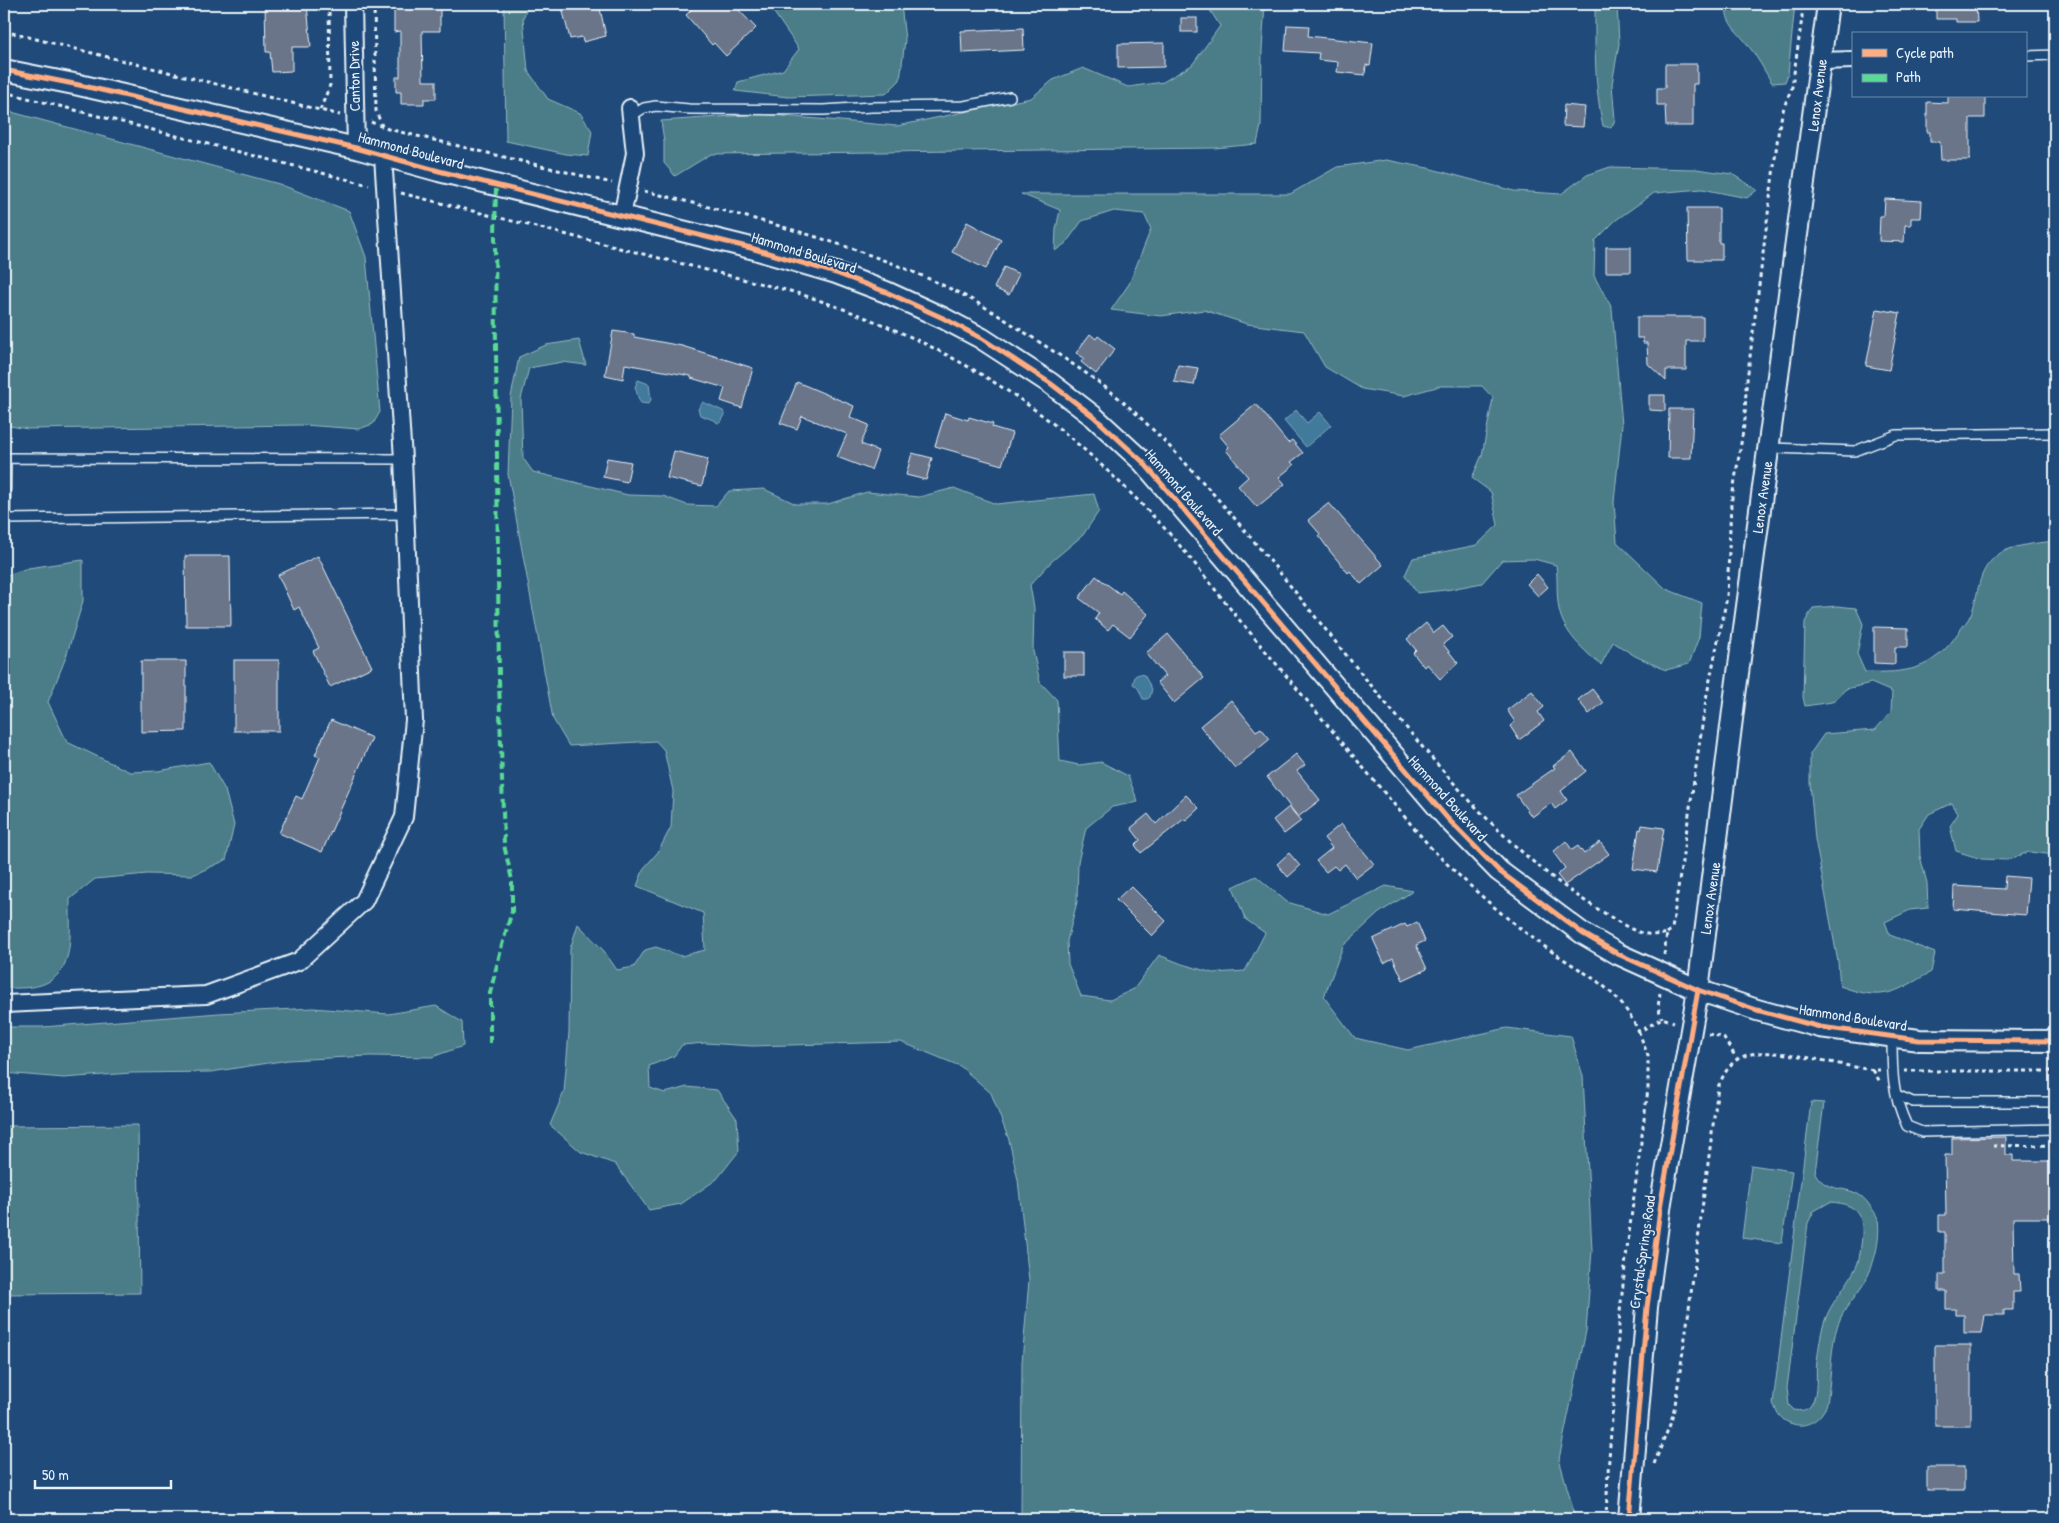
<svg xmlns="http://www.w3.org/2000/svg" width="2059" height="1523" font-family="'Patrick Hand',sans-serif">
<style>
.green{fill:#4b7d89;stroke:#9ab7c0;fill-rule:evenodd}
.water{fill:#427a9c;stroke:#84aac1}
.building{fill:#6b758a;stroke:#e8f1f8}
.lines{fill:none;stroke-linecap:round;stroke-linejoin:round}
.service-casing{stroke:#e8f1f8;stroke-width:12}
.minor-casing{stroke:#e8f1f8;stroke-width:20}
.tertiary-casing{stroke:#e8f1f8;stroke-width:24}
.path{stroke:#e8f1f8;stroke-width:3;stroke-dasharray:4 4;stroke-linecap:butt}
.service{stroke:#1f4a7a;stroke-width:9}
.minor{stroke:#1f4a7a;stroke-width:16}
.tertiary{stroke:#1f4a7a;stroke-width:20}
.quiet{stroke:#5adb95;stroke-width:4;stroke-dasharray:8 4;stroke-linecap:butt}
.cycleway-casing{stroke:#1f4a7a;stroke-width:8}
.cycleway{stroke:#ffac80;stroke-width:5}
.labels{text-anchor:middle;dominant-baseline:central;stroke-width:4;stroke-linejoin:round;paint-order:stroke}
.street-label{font-size:15px;fill:#e8f1f8;stroke:#1f4a7a}
</style>
<rect width="100%" height="100%" fill="#1f4a7a"/>
<filter id="ink" filterUnits="userSpaceOnUse"><feTurbulence type="fractalNoise" baseFrequency=".02" numOctaves="2"/><feDisplacementMap in="SourceGraphic" scale="10" xChannelSelector="R" yChannelSelector="G"/><feConvolveMatrix kernelMatrix="1 2 1 2 8 2 1 2 1" color-interpolation-filters="sRGB"/></filter>
<g filter="url(#ink)">
<g class="green">
<path d="M504,4h25l-6,14 5,53 20,28 32,14 12,18 -4,25 -22,-2 -60,-13z"/>
<path d="M768,4h133l4,36 -5,40 -14,14 -98,3 -53,-6 3,-9 45,-12 16,-21z"/>
<path d="M1206,4h59l-3,46 -1,76 -4,18 -42,4 -504,6 -36,22 -11,-13v-22l-3,-20 100,-7 136,12 134,-28 22,-18 30,-12 45,19 35,-5 29,-17 28,-39z"/>
<path d="M1595,4h22l2,40 -7,40 3,36 -4,8 -8,-2c-9,-41 -8,-80 -8,-122z"/>
<path d="M1727,4h68l-7,70 -3,8 -13,1c-8,-13 -15,-27 -25,-39 -10,-14 -23,-21 -20,-40z"/>
<path d="M4,110l275,74 70,27 17,46 14,155 -7,12 -14,5 -55,-4 -276,4 -24,-4z"/>
<path d="M1386,160l42,8 86,23 47,3 26,-19 23,-8 86,2 36,5 25,16 -10,8 -45,-9 -48,4 -38,27 -21,21 -1,35 18,32 10,117 -8,77 3,40 49,47 36,14 -3,34 -10,27 -23,6 -31,-14 -22,-14 -12,23c-17,-14 -38,-33 -42,-56 -3,-14 -1,-30 -3,-44l-22,-6 -32,1 -20,23 -36,7 -29,3 -12,-18 8,-17 64,-13 21,-20 -7,-33 -19,-14 10,-23 11,-57 -11,-12h-42l-36,10 -42,-7 -37,-22 -21,-36 -57,-7 -43,-14 -43,6 -50,-6 18,-26 22,-55 -7,-15 -30,-3 -32,10 -16,22 -11,8 1,-22 4,-19 -39,-16h269l47,-27z"/>
<path d="M579,340l7,25 -24,-3 -33,6 -8,31 2,59 10,14 95,23 35,1 24,9 29,1 13,-15 35,-2 32,15h32l39,-12 52,5 35,-9 42,16 98,-10 5,17 -16,24 -31,26 -22,24 4,23 -1,43 7,31 17,18 3,61 19,4 22,-3 27,14 10,26 -26,5 -26,21 -8,34 -1,40 -10,39 1,23 13,32 29,4 24,-11 25,-34 23,9 31,9 32,-2 20,-38 -20,-14 -12,-32 23,-11 31,26 41,12 58,-28 27,5 -34,22 -36,33 -19,51 31,41 53,12 99,-22 64,8 12,40 9,174 -6,81 -27,128 17,60h-560l5,-4 1,-153 7,-82 -11,-100 -9,-40 -18,-47 -31,-27 -59,-24 -149,4 -47,-3 -23,2 -8,11 -25,10 1,22 15,5 22,-6 30,3 20,29 2,32 -22,28 -36,25 -32,6 -34,-46 -34,-12 -31,-27 14,-33 5,-60 1,-83 8,-25 26,27 13,19 17,-3 11,-17 11,-3 25,9 24,-6 -2,-37 -66,-27 7,-18 14,-16 13,-25 2,-36 -9,-41 -8,-9 -87,5 -16,-27 -45,-245 3,-77 8,-40 27,-12z"/>
<path d="M2055,541v314l-26,-3 -22,8 -26,-1 -25,-8 -6,-25 8,-12 -6,-11 -23,11 -10,15 1,27 7,27 1,25 -18,2 -25,12 5,13 45,18 -4,19c-37,21 -48,30 -91,14l-2,-24 -23,-123 -5,-56v-29l14,-20 51,-4 16,-18 1,-20 -21,-9 -25,6 -14,13 -27,4 -2,-9 2,-75 8,-14 24,-2 19,2 7,16 -6,30 8,18c42,1 67,-1 93,-39 4,-6 10,-12 13,-19 9,-22 5,-41 25,-58 13,-11 43,-13 59,-15z"/>
<path d="M83,560v41l-17,56 -18,45 19,40 63,30 28,-1 51,-9 16,28 9,35 -8,35 -33,15 -46,-1 -52,5 -25,20c-1,28 7,70 -24,84 -13,6 -29,5 -42,5v-412l24,-8z"/>
<path d="M436,1006l26,16 1,24 -31,11 -62,-1 -82,4 -77,12 -80,1 -67,5 -60,-5v-46h39l176,-14 94,-5 75,6z"/>
<path d="M1811,1102l13,1 -9,70c14,25 39,7 55,33 3,4 7,9 8,13 3,21 -4,48 -15,66 -7,11 -16,20 -22,32 -10,20 -9,48 -12,71 -1,7 -1,16 -5,22 -6,11 -19,18 -31,14 -12,-3 -16,-11 -20,-21zM1830,1202c30,2 35,15 31,43 -1,9 -2,18 -7,26 -9,18 -24,32 -30,52 -4,12 -5,25 -7,38 -2,13 2,33 -6,44 -4,6 -11,6 -17,5l-5,-5 -2,-17 21,-165 6,-12z"/>
<path d="M138,1125l2,168 -136,1v-168z"/>
<path d="M1751,1165l41,6 -10,72 -40,-5z"/>
</g>
<g class="water">
<path d="M638,380l11,4 2,16 -3,4 -7,-1c-3,-3 -4,-11 -6,-16z"/>
<path d="M703,402l20,9 2,4 -4,7 -4,1 -1,-2 -16,-6 -2,-6z"/>
<path d="M1296,410l11,13 13,-11 11,13 -25,22 -22,-26z"/>
<path d="M1139,674l5,1 8,14 -2,8 -3,2h-4l-5,-11 -5,-4 2,-8z"/>
</g>
<g class="building">
<path d="M265,4h42l4,43h-19v24l-20,1 -2,-20h-4z"/>
<path d="M397,4h21v3h22v24h-18l1,50h13v18h-12v5h-23v-12h-5v-15h4v-46l-6,1v-25h3z"/>
<path d="M561,4h38l7,32 -23,6 -1,-5 -12,2z"/>
<path d="M697,4h36l23,24 -30,28 -12,-13 -2,2 -26,-30z"/>
<path d="M1936,4h40l1,18h-21v-3h-20z"/>
<rect x="1181" y="18" width="16" height="14"/>
<path d="M1287,25l22,1 -1,10 65,7 -3,23 -4,-1 -1,10 -28,-3 1,-10 -20,-2 1,-7 -34,-2z"/>
<path d="M1023,28l1,22 -62,3 -1,-22z"/>
<path d="M1164,43v24l-46,1v-24z"/>
<path d="M1665,64h32v20h-4v42h-27l-1,-21h-8v-17h8z"/>
<path d="M1948,96h37v22h-15v42h-29l-1,-18h-10v-10h-3v-30l21,1z"/>
<path d="M1564,105l21,2 -2,20 -20,-1z"/>
<path d="M1885,199l37,2 -1,17h-10v7h-6l-1,17 -25,-1 1,-25h4z"/>
<path d="M1687,208h32v35h3v17h-34z"/>
<path d="M967,222l34,18 -15,29 -34,-17z"/>
<rect x="1606" y="247" width="25" height="25"/>
<path d="M1004,267l15,7 -10,21 -15,-7z"/>
<path d="M1877,309l23,4 -11,57 -23,-4z"/>
<path d="M1637,317h66v24h-17v29h-20v11l-18,-17 -1,-21h-4v-5h-6z"/>
<path d="M613,331l21,3v3l48,9 71,22 -11,40 -21,-7 4,-13 -34,-10v-2l-66,-12 -2,15 -18,-4z"/>
<path d="M1090,334l6,5 2,-3 17,13 -19,25 -15,-12 3,-4 -8,-5z"/>
<path d="M1178,365l20,3 -4,17 -20,-3z"/>
<path d="M797,382l57,24 -4,11 19,8 -8,19 17,7 -7,19 -34,-13 10,-23 -45,-18 -5,13 -17,-6z"/>
<path d="M1649,395h16v16l-16,-1z"/>
<path d="M1256,404l32,39 4,-3 11,13 -12,9 3,3 -15,12 6,7 -28,23 -19,-21 10,-9 -22,-27 3,-3 -10,-12z"/>
<path d="M1669,409h24l-2,49h-23z"/>
<path d="M945,413l23,7 1,-3 24,7 -1,3 20,6 -10,32 -67,-19z"/>
<path d="M674,451l34,8 -6,27 -35,-8z"/>
<path d="M912,453l20,5 -6,22 -20,-5z"/>
<path d="M607,458l24,4 -4,20 -24,-5z"/>
<path d="M1329,503l54,62 -22,19 -11,-13 -2,2 -19,-23 -10,-14 1,-2 -12,-14z"/>
<path d="M185,556h45l1,70h-45z"/>
<path d="M318,556l54,111 -42,20 -17,-36 6,-3 -20,-41 -5,3 -16,-35z"/>
<path d="M1537,574l11,13 -10,9 -11,-12z"/>
<path d="M1096,576l24,18 2,-3 26,23 -18,23 -17,-13 -5,6 -13,-11 4,-6 -20,-15z"/>
<path d="M1426,623l8,10 9,-7 9,11 -9,7 15,19 -18,16 -13,-15 -3,3 -11,-14 3,-3 -9,-11z"/>
<path d="M1874,627l34,1v19h-13v17l-21,-1z"/>
<path d="M1168,634l36,44 -30,25 -17,-21 8,-6 -19,-23z"/>
<rect x="1064" y="652" width="20" height="24"/>
<rect x="234" y="660" width="45" height="71"/>
<path d="M141,661h45v70l-45,1z"/>
<path d="M1592,689l11,14 -14,11 -11,-14z"/>
<path d="M1532,691l12,16 -6,5 6,9 -25,19 -9,-14 5,-4 -8,-12z"/>
<path d="M1231,700l25,31 5,-3 9,11 -35,29 -35,-42z"/>
<path d="M331,720l41,18 -50,114 -43,-19 17,-37 6,3 18,-42 -5,-2z"/>
<path d="M1572,752l14,19 -25,20 6,9 -12,9 -4,-6 -19,14 -16,-22 39,-27 -2,-2z"/>
<path d="M1296,754l9,11 -8,6 23,29 -22,17 -31,-40z"/>
<path d="M1186,795l13,13 -14,13 -1,-2 -43,34 -6,-8 5,-5 -9,-12 17,-14 8,10z"/>
<path d="M1289,807l12,14 -17,13 -11,-14z"/>
<path d="M1341,824l33,40 -18,14 -11,-14 -7,6 -4,-4 -8,6 -10,-11 16,-13 -8,-10z"/>
<path d="M1642,825l22,3 -7,44 -24,-3 6,-40 2,1z"/>
<path d="M1566,841l6,9 6,-4 6,8 16,-12 9,12 -44,31 -8,-10 8,-7 -12,-16z"/>
<path d="M1289,853l11,13 -12,11 -11,-13z"/>
<path d="M2005,876l24,2 -3,37 -73,-6 1,-23 50,3z"/>
<path d="M1131,886l35,35 -14,15 -36,-36z"/>
<path d="M1417,922l8,19 -9,4 11,24 -24,11 -10,-22 -9,5 -11,-24 32,-15 2,3z"/>
<path d="M2006,1137v18h7v6h42v57h-42l1,56h5l1,18h-7v18h-9v5h-19l-3,18h-18v-18h-8v-6h-10v-18h-7v-17h6v-42h-6v-17h7l-1,-60h7v-17z"/>
<rect x="1935" y="1345" width="36" height="81"/>
<rect x="1927" y="1467" width="37" height="23"/>
</g>
<g class="lines">
<defs>
<g id="service">
<path d="M2025,56l30,-1"/>
<path d="M631,116l13,-8 12,-2 33,3 134,1 49,-3 92,-1 46,-9"/>
<path d="M1769,448l86,3 41,-16 159,-2"/>
<path d="M403,459l-397,-1 -1,61 400,-5"/>
<path d="M1892,1037c0,34 0,57 15,89l15,6 133,-3"/>
<path d="M1897,1095l16,7h142"/>
</g>
<g id="minor">
<path d="M353,4l3,144"/>
<path d="M1821,61l32,-1"/>
<path d="M622,216l13,-63 -5,-45"/>
<path d="M4,1004l202,-9 93,-34 65,-60 40,-84 10,-97 -11,-261 -20,-303"/>
</g>
<g id="tertiary">
<path d="M4,70l75,15 277,63 83,23 312,77 85,25 50,19 57,26 38,20 69,45 43,33 50,46 305,357 51,52 83,62 36,21 80,36 59,20 63,17 99,13 136,1"/>
<path d="M1629,1519l18,-212 14,-105 37,-212 36,-287 94,-699"/>
</g>
</defs>
<use href="#service" class="service-casing"/>
<use href="#minor" class="minor-casing"/>
<use href="#tertiary" class="tertiary-casing"/>
<g class="path">
<path d="M374,4l2,107 6,15"/>
<path d="M4,31l336,84"/>
<path d="M4,92l365,93"/>
<path d="M320,110l10,-25 -1,-81"/>
<path d="M371,122l17,7 224,54"/>
<path d="M644,191c106,26 213,52 311,100 33,16 64,38 95,58 27,18 55,36 79,58 88,81 160,179 236,271 71,85 140,175 236,233 22,13 40,29 66,22l-3,22"/>
<path d="M401,193l393,99c94,30 178,69 257,130 42,33 81,71 117,110 26,29 49,61 74,91 63,75 126,151 190,226 34,34 70,67 109,95 41,30 75,39 98,88"/>
<path d="M1667,933l5,-4 34,-230 21,-102 4,-93 14,-85 1,-31 33,-261 5,-20 8,-20 10,-69v-14"/>
<path d="M1660,993l-2,14 4,11"/>
<path d="M1708,1034l15,3 14,22"/>
<path d="M1873,1070l7,12"/>
<path d="M1904,1071h151"/>
<path d="M1993,1146l62,-1"/>
<path d="M1654,1464l17,-42 4,-17 12,-81 31,-237c5,-11 10,-22 20,-28 30,-19 107,11 142,11"/>
<path d="M1606,1519l2,-47 12,-160 7,-63 21,-160v-33l-9,-24 23,-14 12,4"/>
</g>
<use href="#service" class="service"/>
<use href="#minor" class="minor"/>
<use href="#tertiary" class="tertiary"/>
<path class="quiet" d="M490,1043v-50l12,-48 10,-34v-31l-8,-35 -5,-166 -4,-442 1,-52"/>
<defs>
<g id="cycleway">
<path d="M4,70l75,15 277,63 83,23 312,77 85,25 50,19 57,26 38,20 69,45 43,33 50,46 305,357 51,52 83,62 36,21 80,36 59,20 63,17 99,13 136,1"/>
<path d="M1629,1519l18,-212 14,-105 37,-212"/>
</g>
</defs>
<use href="#cycleway" class="cycleway-casing"/>
<use href="#cycleway" class="cycleway"/>
</g>
</g>
<g class="labels">
<g class="street-label">
<text transform="translate(354 76) rotate(-91)">Canton Drive</text>
<text transform="translate(1817 95) rotate(-83)">Lenox Avenue</text>
<text transform="translate(411 150) rotate(15)">Hammond Boulevard</text>
<text transform="translate(804 252) rotate(17)">Hammond Boulevard</text>
<text transform="translate(1184 492) rotate(49)">Hammond Boulevard</text>
<text transform="translate(1762 497) rotate(-82)">Lenox Avenue</text>
<text transform="translate(1448 798) rotate(48)">Hammond Boulevard</text>
<text transform="translate(1710 898) rotate(-82)">Lenox Avenue</text>
<text transform="translate(1853 1017) rotate(9)">Hammond Boulevard</text>
<text transform="translate(1642 1252) rotate(-82)">Crystal Springs Road</text>
</g>
</g>
<rect width="2059" height="1523" fill="none" stroke="#1f4a7a" stroke-width="20"/>
<rect x="10" y="10" width="2039" height="1503" fill="none" stroke="#e8f1f8" stroke-width="2" filter="url(#ink)"/>
<rect x="1852" y="32" width="175" height="65" fill="#1f4a7a" stroke="#6f8dac"/>
<rect x="1862" y="49" width="25" height="8" fill="#ffac80" stroke="#6f8dac"/>
<text x="1896" y="58" font-size="15" fill="#e8f1f8">Cycle path</text>
<rect x="1862" y="74" width="25" height="8" fill="#5adb95" stroke="#6f8dac"/>
<text x="1896" y="82" font-size="15" fill="#e8f1f8">Path</text>
<path d="M35 1480v8h136v-8" fill="none" stroke="#e8f1f8" stroke-width="2.5"/>
<text x="42" y="1480" font-size="15" fill="#e8f1f8" stroke="#1f4a7a" stroke-width="4" paint-order="stroke">50 m</text>
</svg>
